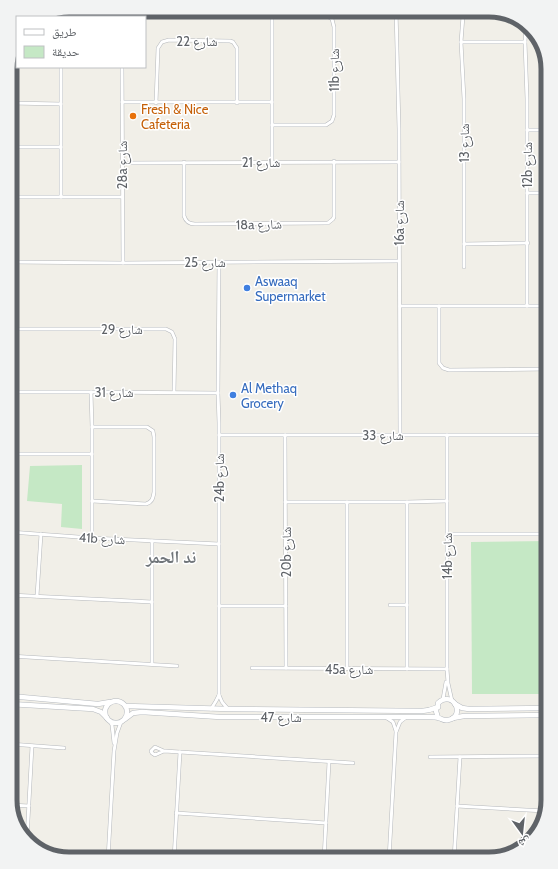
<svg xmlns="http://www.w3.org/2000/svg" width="558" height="869" font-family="Cabin,'Noto Naskh Arabic',sans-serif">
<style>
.green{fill:#c5e8c5}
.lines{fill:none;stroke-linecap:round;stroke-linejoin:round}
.street-casing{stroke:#b5b8bc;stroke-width:4}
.secondary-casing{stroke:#b6babf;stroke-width:5.5}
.street{stroke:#fff;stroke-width:3}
.secondary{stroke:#fff;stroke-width:4.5}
.food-dot{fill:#e8710a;stroke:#fff;stroke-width:1.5}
.shop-dot{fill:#3f7fe0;stroke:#fff;stroke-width:1.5}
.labels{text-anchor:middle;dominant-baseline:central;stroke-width:3;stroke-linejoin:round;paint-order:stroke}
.street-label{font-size:13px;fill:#5f6368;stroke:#fff}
.food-label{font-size:13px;fill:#c56008;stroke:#fff;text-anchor:start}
.shop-label{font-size:13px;fill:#366cbe;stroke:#fff;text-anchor:start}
.district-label{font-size:17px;font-weight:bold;fill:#70757a;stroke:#fff}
.rim{fill:none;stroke:#5f6368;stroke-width:5}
</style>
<rect width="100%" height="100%" fill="#f1efe8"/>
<g class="green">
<path d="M82,465v64l-21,-2 1,-23 -35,-3 3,-35z"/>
<path d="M548,541v153h-76l-1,-152z"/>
</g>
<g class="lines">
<defs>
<g id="street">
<path d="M122,10v7"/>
<path d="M272,10v152"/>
<path d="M396,10l3,119 1,306"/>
<path d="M272,15l55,1 5,3 2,8v88l-2,6 -6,4h-54"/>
<path d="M463,16l-2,26 3,57v168"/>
<path d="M526,25l-1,17 2,57v207"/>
<path d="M461,42h64"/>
<path d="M61,67v130"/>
<path d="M122,67l1,196"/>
<path d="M122,102h150"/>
<path d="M10,103l51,1"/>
<path d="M156,103l2,-55 4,-6 7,-2 61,1 3,1 4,6v55"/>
<path d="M527,130h21"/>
<path d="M10,147h51"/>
<path d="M184,162v54c2,6 5,8 11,8l133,-1 5,-4 1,-2v-56"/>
<path d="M122,163l277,-1"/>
<path d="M527,193h21"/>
<path d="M10,197h112"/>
<path d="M464,244l64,-1"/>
<path d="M10,262l113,1 276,-2"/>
<path d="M219,262l-1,131 1,30v272l3,7 6,7"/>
<path d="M400,306h148"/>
<path d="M439,306v57l4,5 6,2 99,-1"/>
<path d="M10,329h156l6,3 3,7 -1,53"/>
<path d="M10,392h81l127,1"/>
<path d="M91,392l1,35v111"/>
<path d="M219,435h329"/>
<path d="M285,435l1,233"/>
<path d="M447,435v234l1,14 4,18"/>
<path d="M10,454h82"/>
<path d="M92,501l54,3c6,-2 7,-5 8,-12v-55l-1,-6 -6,-4h-55"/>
<path d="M285,502h122l40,-1"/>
<path d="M347,502v166"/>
<path d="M10,532l82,6 127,6"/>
<path d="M447,534h101"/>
<path d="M152,541v123"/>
<path d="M10,595l142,7"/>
<path d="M37,596l4,-62"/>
<path d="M390,605h17"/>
<path d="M219,606h67"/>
<path d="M10,656l167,10"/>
<path d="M252,668l195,1"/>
<path d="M407,669v-167"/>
<path d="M443,699l3,-17"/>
<path d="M211,709l5,-8 3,-6"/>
<path d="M387,718l6,4 3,9"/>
<path d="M110,721l2,4 2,18"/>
<path d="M10,744l54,4"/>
<path d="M164,751l-9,-4 -4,4 1,2 3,2 9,-4 189,12"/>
<path d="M430,757l118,-1"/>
<path d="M11,805l18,1"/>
<path d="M457,806l88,5"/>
<path d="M176,813l150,10"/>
<path d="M27,839l5,-93"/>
<path d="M108,859l6,-108 3,-18 4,-11"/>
<path d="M174,859l6,-107"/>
<path d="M324,859l5,-97"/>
<path d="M389,859l7,-127 4,-10 5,-4"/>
<path d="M454,859l6,-102"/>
</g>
<g id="secondary">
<path d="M10,696l88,8 12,-2"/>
<circle cx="116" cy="712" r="11"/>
<path d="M10,704l83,5 8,3 6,6"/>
<path d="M455,704l7,4 7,1 79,-1"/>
<path d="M126,706l103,3 193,2 7,-1 9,-3"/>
<path d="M453,718l11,-2 84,-1"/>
<path d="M125,719l8,-6 9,-1 78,5h209c3,0 7,0 10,1 3,1 5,3 9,2 18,-3 6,-31 -10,-17v4l-2,1v3l2,7"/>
</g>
</defs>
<use href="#street" class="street-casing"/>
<use href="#secondary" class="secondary-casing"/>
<use href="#street" class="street"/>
<use href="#secondary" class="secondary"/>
</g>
<circle class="food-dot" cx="133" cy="116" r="4"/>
<g class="shop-dot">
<circle cx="247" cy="288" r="4"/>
<circle cx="233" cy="395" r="4"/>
</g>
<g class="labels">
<g class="street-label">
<text x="197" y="41">شارع 22</text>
<text transform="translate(334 70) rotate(-90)">11b شارع</text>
<text transform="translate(464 143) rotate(-90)">شارع 13</text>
<text x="261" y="162">شارع 21</text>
<text transform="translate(122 165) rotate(-90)">28a شارع</text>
<text transform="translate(527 165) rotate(-90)">12b شارع</text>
<text transform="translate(399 223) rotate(-90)">16a شارع</text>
<text transform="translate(259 224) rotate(-1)">18a شارع</text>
<text x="205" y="262">شارع 25</text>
<text x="122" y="329">شارع 29</text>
<text x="114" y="392">شارع 31</text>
<text x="383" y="435">شارع 33</text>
<text transform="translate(219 478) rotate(-90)">24b شارع</text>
<text transform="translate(102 538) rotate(3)">41b شارع</text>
<text transform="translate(286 552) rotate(-90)">20b شارع</text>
<text transform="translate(447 556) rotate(-90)">14b شارع</text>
<text x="349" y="669">45a شارع</text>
<text x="281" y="717">شارع 47</text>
</g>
<g class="food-label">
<text x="141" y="109">Fresh &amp; Nice<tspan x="141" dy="15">Cafeteria</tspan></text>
</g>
<g class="shop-label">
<text x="255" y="281">Aswaaq<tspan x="255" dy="15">Supermarket</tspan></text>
<text x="241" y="388">Al Methaq<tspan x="241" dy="15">Grocery</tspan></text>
</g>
<g class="district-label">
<text x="171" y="557">ند الحمر</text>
</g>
</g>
<path d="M0 0H558V869H0ZM69 17H489A52 52 0 0 1 541 69V800A52 52 0 0 1 489 852H69A52 52 0 0 1 17 800V69A52 52 0 0 1 69 17Z" fill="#f2f3f3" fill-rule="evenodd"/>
<path class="rim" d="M69 17H489A52 52 0 0 1 541 69V800A52 52 0 0 1 489 852H69A52 52 0 0 1 17 800V69A52 52 0 0 1 69 17Z"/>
<rect x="16" y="16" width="130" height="52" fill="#ffffff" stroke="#bfc1c3"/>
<rect x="24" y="29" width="20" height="6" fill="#ffffff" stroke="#bfc1c3"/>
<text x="52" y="36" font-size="12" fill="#5f6368">طريق</text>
<rect x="24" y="46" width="20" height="12" fill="#c5e8c5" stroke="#bfc1c3"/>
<text x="52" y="56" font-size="12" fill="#5f6368">حديقة</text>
<g transform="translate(522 833) rotate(165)" stroke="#ffffff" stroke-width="3" paint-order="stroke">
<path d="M0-3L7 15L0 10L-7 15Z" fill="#5f6368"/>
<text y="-6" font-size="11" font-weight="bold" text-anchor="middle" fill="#5f6368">ش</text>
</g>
</svg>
